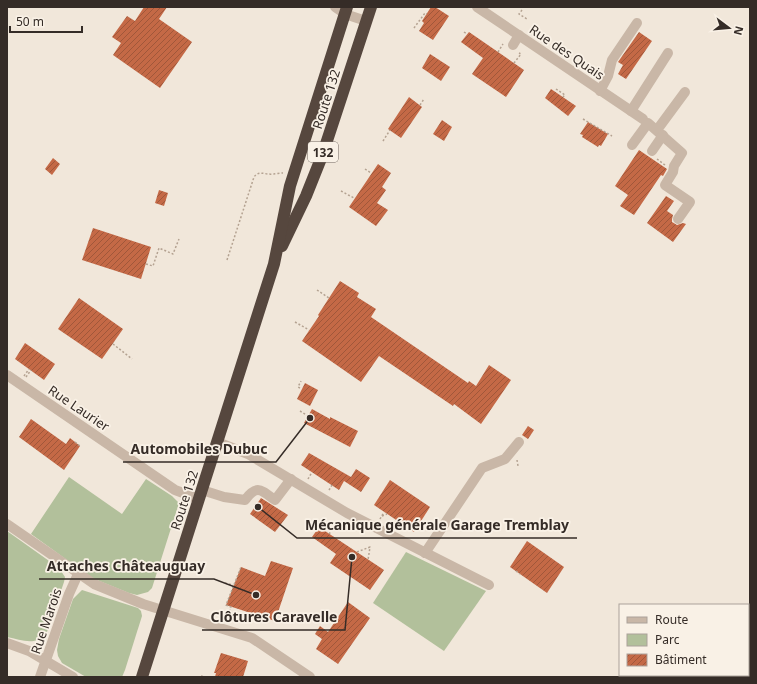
<svg xmlns="http://www.w3.org/2000/svg" width="757" height="684" font-family="'Noto Sans',sans-serif">
<style>
.green{fill:#b2c09b}
.building{fill:url(#building-hatch)}
.lines{fill:none;stroke-linecap:round;stroke-linejoin:round}
.path{stroke:#b4a291;stroke-width:1.5;stroke-dasharray:2 2;stroke-linecap:butt}
.minor{stroke:#c9b7a7;stroke-width:10}
.highway{stroke:#56473e;stroke-width:12}
.labels{text-anchor:middle;dominant-baseline:central;stroke-width:3.5;stroke-linejoin:round;paint-order:stroke}
.shield{fill:#f9f1e6;stroke:#706760;stroke-width:1}
.shield-label{font-size:12px;font-weight:bold;fill:#352c27}
.street-label{font-size:13px;fill:#352c27;stroke:#f9f1e6}
.leader{fill:none;stroke:#352c27;stroke-width:1.5}
.callout-dot{fill:#352c27;stroke:#f9f1e6;stroke-width:1.5}
.callout-label{font-size:14px;text-anchor:middle;font-weight:bold;fill:#352c27;stroke:#f9f1e6;stroke-width:3.5;stroke-linejoin:round;paint-order:stroke}
</style>
<defs>
<pattern id="building-hatch" width="6" height="6" patternUnits="userSpaceOnUse"><rect width="6" height="6" fill="#c46946"/><path d="M-1 1l2-2M0 6l6-6M5 7l2-2" fill="none" stroke="#a0573a"/></pattern>
</defs>
<rect width="100%" height="100%" fill="#f1e7da"/>
<g class="green">
<path d="M69,477l53,37 24,-35 26,17 7,7 -27,85 -4,4 -11,3 -8,-2 -37,-15 -61,-44z"/>
<path d="M7,531l52,37 6,9 -1,5 -17,50c-10,15 -25,8 -40,5z"/>
<path d="M406,552l80,39 -42,60 -71,-48z"/>
<path d="M82,590l56,18 3,3 1,5 -17,54 -3,7h-36l-24,-14 -4,-7 -1,-6 2,-11 14,-40z"/>
</g>
<g class="building">
<path d="M144,7h23l-8,12 33,23 -32,46 -47,-33 8,-12 -9,-6 15,-21 8,5z"/>
<path d="M431,7h4l14,9 -16,24 -14,-9 5,-8 -2,-2z"/>
<path d="M469,32l55,38 -18,27 -34,-23 11,-16 -22,-16z"/>
<path d="M639,32l13,9 -26,38 -8,-5 5,-9 -5,-3z"/>
<path d="M430,54l20,13 -9,14 -19,-13z"/>
<path d="M551,89l25,17 -8,10 -23,-18z"/>
<path d="M409,97l13,10 -21,31 -13,-9z"/>
<path d="M442,120l10,7 -8,14 -11,-7z"/>
<path d="M588,122l20,12 -7,12 -2,-1 -1,2 -16,-10 1,-2 -3,-1z"/>
<path d="M639,150l28,19 -4,7 -2,-1 -27,40 -14,-9 8,-11 -13,-9z"/>
<path d="M53,158l7,6 -8,11 -7,-6z"/>
<path d="M378,164l13,9 -9,14 4,3 -9,13 11,7 -12,16 -27,-19z"/>
<path d="M159,190l9,3 -4,13 -9,-3z"/>
<path d="M666,196l8,5 -7,10 6,4 -1,4v3l5,3 6,-2 3,1 -13,18 -26,-19z"/>
<path d="M93,228l58,19 -10,32 -59,-19z"/>
<path d="M340,281l19,12 -2,4 19,12 -5,8 97,66 1,-2 7,5 13,-21 22,15 -30,44 -27,-20 -1,2 -74,-50 -18,26 -59,-41 17,-25 -1,-1z"/>
<path d="M79,298l44,31 -21,30 -44,-30z"/>
<path d="M25,343l30,21 -11,16 -29,-21z"/>
<path d="M305,383l13,7 -8,16 -13,-7z"/>
<path d="M312,409l18,10v-2l28,14 -8,16 -46,-24z"/>
<path d="M31,419l35,25 4,-6 10,8 -16,24 -45,-33z"/>
<path d="M528,426l6,4 -6,9 -6,-4z"/>
<path d="M309,453l42,24 5,-8 14,9 -9,14 -17,-11 -5,9 -38,-25z"/>
<path d="M390,480l40,27 -16,25 -40,-27z"/>
<path d="M261,498l27,17 -13,17 -25,-18z"/>
<path d="M319,527l65,43 -14,20 -40,-27 6,-9 -24,-17z"/>
<path d="M527,541l37,26 -17,26 -37,-26z"/>
<path d="M271,561l22,7 -18,53 -49,-16 15,-38 24,9z"/>
<path d="M348,602l22,16 -32,46 -22,-15 6,-10 -7,-5 5,-8 8,6z"/>
<path d="M221,653l27,8 -5,16h-28l1,-4h-2z"/>
</g>
<g class="lines">
<g class="path">
<path d="M522,10l-3,4 8,5"/>
<path d="M414,28l11,-15 2,1"/>
<path d="M464,32l3,2"/>
<path d="M498,52l5,-8"/>
<path d="M514,63l7,-9 -2,-1"/>
<path d="M556,89l9,6 -2,2"/>
<path d="M420,105l4,-6"/>
<path d="M583,119l29,17"/>
<path d="M383,141l7,-11"/>
<path d="M657,159l8,6"/>
<path d="M365,169l6,4"/>
<path d="M341,191l13,7"/>
<path d="M227,260l27,-83c5,-7 11,-2 19,-3 3,0 7,-1 10,-1"/>
<path d="M146,264l7,2 6,-18 14,6 6,-15"/>
<path d="M317,290l12,8"/>
<path d="M295,322l14,8"/>
<path d="M113,344l19,15"/>
<path d="M24,376l5,-7"/>
<path d="M26,377l5,-7"/>
<path d="M300,388l-2,-1 3,-6"/>
<path d="M300,411l8,5"/>
<path d="M75,442l5,4"/>
<path d="M517,460l1,6"/>
<path d="M308,479l4,-7"/>
<path d="M329,490l3,-5"/>
<path d="M382,516l5,-2"/>
<path d="M380,519l4,-7"/>
<path d="M406,526l-2,4 4,-2"/>
<path d="M329,534l4,-5 3,1"/>
<path d="M357,552l13,-5 -2,13"/>
<path d="M516,571l4,3"/>
<path d="M225,583l8,2"/>
<path d="M228,615l3,-8 -5,-2 15,-38"/>
<path d="M201,676l4,1"/>
</g>
<g class="minor">
<path d="M335,7l10,7 21,7"/>
<path d="M477,7l166,112"/>
<path d="M513,45l6,-10"/>
<path d="M600,91l8,-15 4,-16 25,-37"/>
<path d="M631,111l37,-58"/>
<path d="M657,130l28,-38"/>
<path d="M632,145l16,-22 34,30 -8,13 -1,6 -8,13 25,17 -12,17"/>
<path d="M652,151l11,-16"/>
<path d="M7,375l168,115 24,9"/>
<path d="M217,442l31,12 99,59 142,72"/>
<path d="M202,490l22,7 21,3c12,-16 16,-10 30,0l16,-21"/>
<path d="M7,524l87,60 49,20 109,34 58,39"/>
<path d="M425,553l57,-85 23,-9 14,-17"/>
<path d="M7,643l22,8 44,26"/>
<path d="M40,677l29,-83 9,-20"/>
</g>
<g class="highway">
<path d="M282,246l24,-50 16,-40 49,-149"/>
<path d="M142,677l132,-413 16,-78 57,-179"/>
</g>
</g>
<g class="labels">
<rect class="shield" x="308" y="142" width="30" height="20" rx="3"/>
<g class="shield-label">
<text x="323" y="152">132</text>
</g>
<g class="street-label">
<text transform="translate(567 52) rotate(34)">Rue des Quais</text>
<text transform="translate(326 99) rotate(-72)">Route 132</text>
<text transform="translate(79 408) rotate(34)">Rue Laurier</text>
<text transform="translate(184 500) rotate(-72)">Route 132</text>
<text transform="translate(46 621) rotate(-71)">Rue Marois</text>
</g>
</g>
<path class="leader" d="M310 418L276 462H123M258 507L297 538H577M256 595L214 579H39M352 557L345 630H202"/>
<g class="callout-dot">
<circle cx="310" cy="418" r="4"/>
<circle cx="258" cy="507" r="4"/>
<circle cx="256" cy="595" r="4"/>
<circle cx="352" cy="557" r="4"/>
</g>
<g class="callout-label">
<text x="199" y="454">Automobiles Dubuc</text>
<text x="437" y="530">Mécanique générale Garage Tremblay</text>
<text x="126" y="571">Attaches Châteauguay</text>
<text x="274" y="622">Clôtures Caravelle</text>
</g>
<rect width="757" height="684" fill="none" stroke="#352c27" stroke-width="16"/>
<rect x="619" y="604" width="130" height="72" fill="#f9f1e6" stroke="#aba29a"/>
<rect x="627" y="617" width="20" height="6" fill="#c9b7a7" stroke="#aba29a"/>
<text x="655" y="624" font-size="12" fill="#352c27">Route</text>
<rect x="627" y="634" width="20" height="12" fill="#b2c09b" stroke="#aba29a"/>
<text x="655" y="644" font-size="12" fill="#352c27">Parc</text>
<rect x="627" y="654" width="20" height="12" fill="url(#building-hatch)" stroke="#aba29a"/>
<text x="655" y="664" font-size="12" fill="#352c27">Bâtiment</text>
<g transform="translate(729 28) rotate(106)" stroke="#f9f1e6" stroke-width="3" paint-order="stroke">
<path d="M0-3L7 15L0 10L-7 15Z" fill="#352c27"/>
<text y="-6" font-size="11" font-weight="bold" text-anchor="middle" fill="#352c27">N</text>
</g>
<path d="M10 26v6h72v-6" fill="none" stroke="#352c27" stroke-width="2"/>
<text x="16" y="26" font-size="12" fill="#352c27" stroke="#f9f1e6" stroke-width="3" paint-order="stroke">50 m</text>
</svg>
